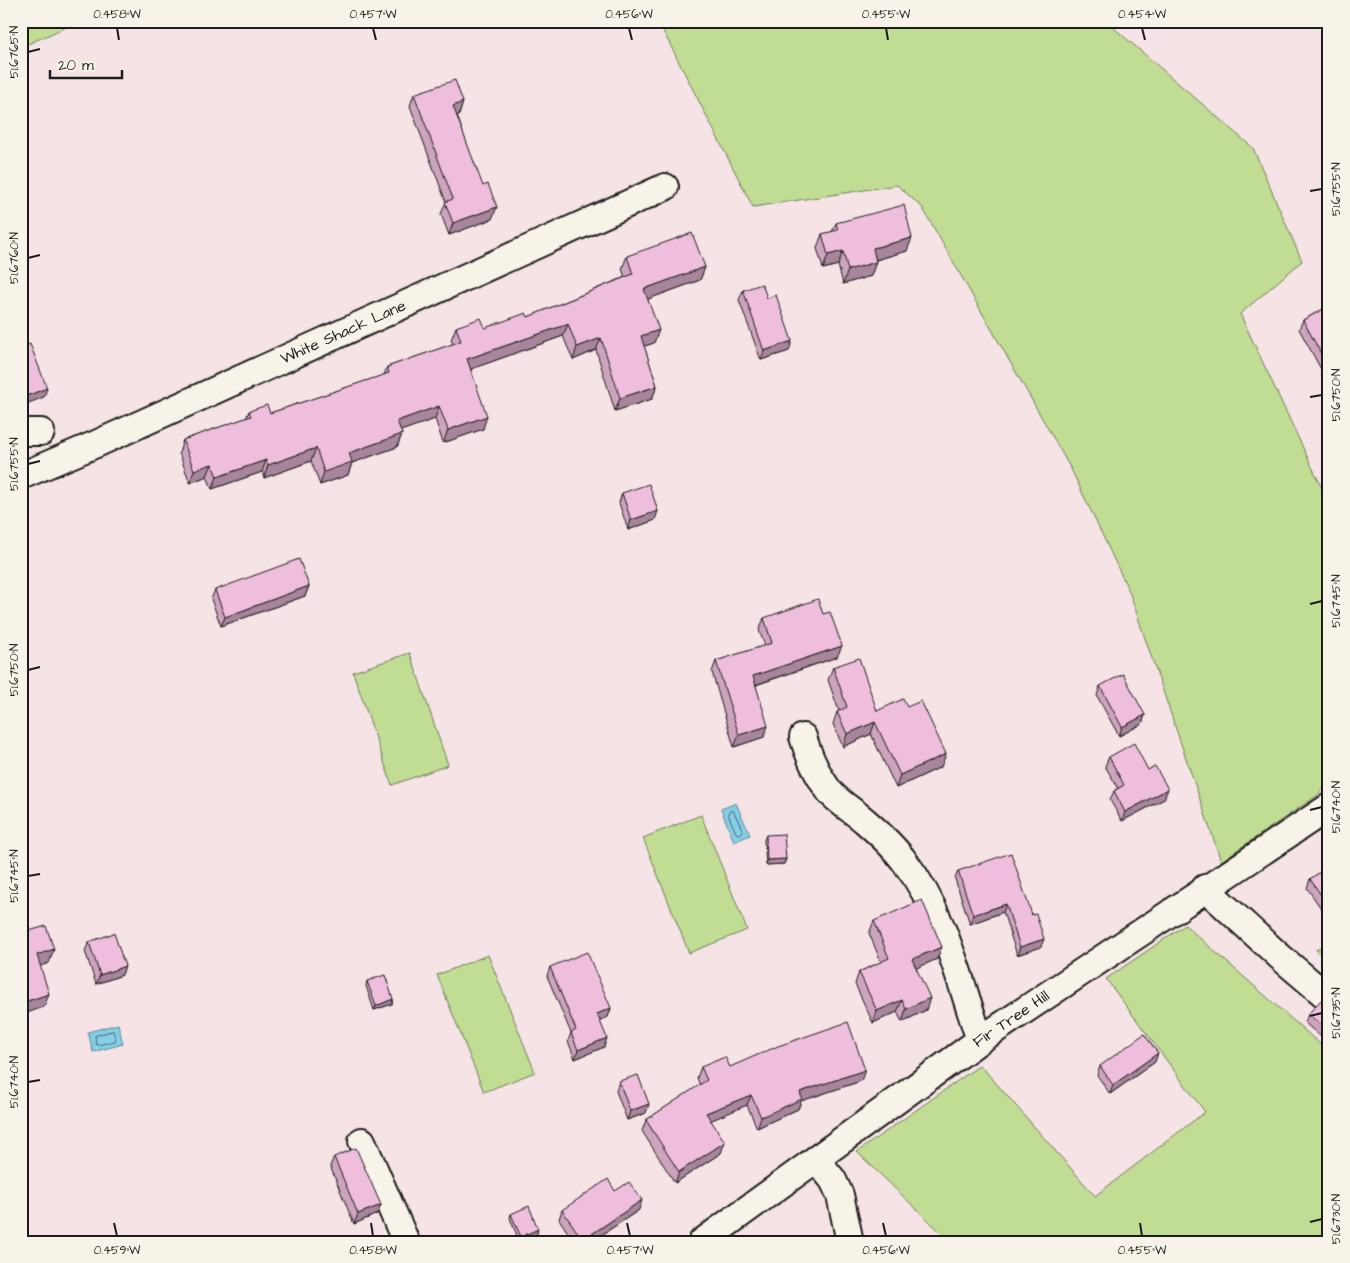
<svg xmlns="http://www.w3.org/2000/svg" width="1350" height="1263" font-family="'Architects Daughter',sans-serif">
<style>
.green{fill:#c1dd94;stroke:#6e7c58}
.water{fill:#85cfe6;stroke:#5b8795}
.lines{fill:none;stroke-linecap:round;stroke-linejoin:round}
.shore{stroke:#46646d;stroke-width:1}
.minor-casing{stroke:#1c1c1c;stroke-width:30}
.minor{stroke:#f7f3e8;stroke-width:26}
.wall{fill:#cea3be;stroke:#1c1c1c}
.shaded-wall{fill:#a7859b;stroke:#1c1c1c}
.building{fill:#efbedd;stroke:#1c1c1c}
.ticks{fill:none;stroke:#1c1c1c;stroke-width:2}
.labels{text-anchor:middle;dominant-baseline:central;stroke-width:4;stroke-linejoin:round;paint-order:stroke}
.street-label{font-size:16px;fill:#1c1c1c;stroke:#f7f3e8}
.neatline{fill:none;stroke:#1c1c1c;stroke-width:2}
.ticks-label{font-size:12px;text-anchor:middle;fill:#1c1c1c}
</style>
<rect width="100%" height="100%" fill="#f5e3e5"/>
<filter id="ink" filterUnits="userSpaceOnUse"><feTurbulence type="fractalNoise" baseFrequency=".02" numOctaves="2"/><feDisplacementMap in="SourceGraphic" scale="10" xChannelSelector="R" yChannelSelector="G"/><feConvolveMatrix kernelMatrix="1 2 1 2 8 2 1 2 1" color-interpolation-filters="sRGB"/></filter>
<g filter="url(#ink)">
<g class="green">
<path d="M21,21h59l-59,26z"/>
<path d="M658,21h448l147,127 49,113 -62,53 89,189v277l-11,15 -97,66 -92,-270 -58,-122 -149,-262 -25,-22 -144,22z"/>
<path d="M410,653l38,112 -56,20 -39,-113z"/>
<path d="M701,815l46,115 -58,23 -46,-115z"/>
<path d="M1185,925l144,127v190h-378l-94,-90 123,-87 115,131 110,-84 -99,-133z"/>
<path d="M1329,943v19l-13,-12z"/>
<path d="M488,955l47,117 -51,20 -47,-117z"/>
</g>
<g class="water">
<path d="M736,803l14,32 -16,7 -13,-33z"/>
<path d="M118,1024l5,20 -30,8 -5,-20z"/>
</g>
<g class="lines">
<g class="shore">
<path d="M733,810l10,21 -4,3 -3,-1 -8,-19 1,-2z"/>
<path d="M113,1031l3,7 -1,3 -17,4 -2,-1 -1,-8z"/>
</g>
<defs>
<g id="minor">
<path d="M21,432h20"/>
<path d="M21,476l75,-32 569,-257"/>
<path d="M803,737c6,20 14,38 27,55 9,11 24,19 35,29 14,12 29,26 40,41 39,51 54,117 75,178"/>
<path d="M1205,888l73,67 47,40"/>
<path d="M362,1141l44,101"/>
<path d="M816,1159l17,21 7,15 10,47"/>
<path d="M702,1242l278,-202 349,-233"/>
</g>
</defs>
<use href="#minor" class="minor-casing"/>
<use href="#minor" class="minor"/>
</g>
<g class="wall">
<path d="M414,94l49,8 -4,13h-2l35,104 -43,16 -8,-21 5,-12 -36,-96z"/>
<path d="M836,223l71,28 -31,9 -5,16 -28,8 -5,-19 -15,4 -6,-21 5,-14 10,-2z"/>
<path d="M627,256l78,11 -5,13 -52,19 6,44 -10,3 13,40 -5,13 -37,12 -19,-61 -23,10 -10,-24 -92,33 12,60 -40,14 -8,-24 -35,12 2,3 -5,13 -45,16 -4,12 -28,10 -9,-24 -47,17 -2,-6 -50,17 -5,-13 -17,7 -11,-30 4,-13 63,-22 3,-7 21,2 114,-38 3,-8 66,-23 -2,-4 5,-13 29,1 43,-11 97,-40 -3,-8z"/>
<path d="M743,290l46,61 -28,9 -22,-60z"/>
<path d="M1329,306v83l-8,-15 1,-3 -23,-42 4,-9z"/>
<path d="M622,493l33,27 -27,10 -9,-27z"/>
<path d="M309,586l-4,10 -84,30 -10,-27 4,-9z"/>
<path d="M764,618l73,39 -81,28 8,52 -30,10 -22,-75 4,-11 49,-15 -6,-16z"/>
<path d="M833,667l44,44 30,-4 34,60 -45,21 -25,-54 -28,13 -10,-23 4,-12 2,-1 -11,-31z"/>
<path d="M1100,686l45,29 -3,9 -23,12 -22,-40z"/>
<path d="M1109,757l55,42 -42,22 -12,-21 4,-9 4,-3 -13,-22z"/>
<path d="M766,835l20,24 -2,5 -18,1 -2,-25z"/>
<path d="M1329,866v45l-4,3 -18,-26 3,-9z"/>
<path d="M958,871l74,44 9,32 -24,8 -14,-43 -33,12 -15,-45z"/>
<path d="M874,921l63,38 -21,9 10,42 -24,12 -5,-10 -24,11 -18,-39 4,-12 22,-10 -12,-29z"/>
<path d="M89,942l33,33 -26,9 -11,-33z"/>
<path d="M550,967l61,41 -3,9 -8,3 4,27 -29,12 -7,-18 3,-8 -24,-57z"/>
<path d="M367,981l26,18 -1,5 -18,6 -8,-24z"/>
<path d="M1329,1000v44l-24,-21 3,-9z"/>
<path d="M1155,1062l-45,32 -13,-19 3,-9z"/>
<path d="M701,1067h29l131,14 -60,20 -3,8 -41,19 -10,-23 -36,15 10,33 -46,30 -33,-52 4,-11 54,-35 -3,-7z"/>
<path d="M619,1081l27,32 -19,7 -11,-29z"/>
<path d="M334,1157l47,48 -4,9 -23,10 -24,-58z"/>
<path d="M562,1210h77l-48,32h-17l-15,-23z"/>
<path d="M511,1214l26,20 -18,7 -9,-23z"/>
</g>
<g class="shaded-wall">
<path d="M463,102l-4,13 -10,3 4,-12z"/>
<path d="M497,207l-5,12 -43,16 4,-12z"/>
<path d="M912,238l-5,13 -39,11 5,-14z"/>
<path d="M843,251l-5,14 -15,4 5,-14z"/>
<path d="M876,262l-5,14 -28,8 5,-14z"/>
<path d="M705,267l-5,13 -60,22 4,-13z"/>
<path d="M568,324l-5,12 -100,36 4,-13z"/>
<path d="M659,330l-5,13 -18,6 5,-13z"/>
<path d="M601,338l-5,12 -23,10 4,-13z"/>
<path d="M792,341l-3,10 -28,9 3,-9z"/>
<path d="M657,386l-5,13 -37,12 5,-13z"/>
<path d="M47,388l-3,9 -23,9v-8z"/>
<path d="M439,406l-4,13 -43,15 5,-13z"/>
<path d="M487,416l-4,13 -40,14 5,-13z"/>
<path d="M402,434l-5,13 -45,16 -4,12 -28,10 4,-13 25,-19z"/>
<path d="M316,448l-5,13 -47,17 4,-13z"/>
<path d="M266,460l-4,12 -50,17 5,-12z"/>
<path d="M212,464l-5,12 -17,7 4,-13z"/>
<path d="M658,511l-3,9 -27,10 3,-10z"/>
<path d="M309,586l-4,10 -84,30 4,-9z"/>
<path d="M842,646l-5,11 -88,30 4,-11z"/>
<path d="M1145,715l-3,9 -23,12 3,-9z"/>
<path d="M875,722l-4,12 -28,13 4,-13z"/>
<path d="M768,726l-4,11 -30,10 5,-12z"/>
<path d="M946,754l-5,13 -45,21 4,-13z"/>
<path d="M1168,789l-4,10 -42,22 3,-9z"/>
<path d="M786,859l-2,5 -18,1 1,-5z"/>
<path d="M1006,904l-3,8 -33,12 3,-9z"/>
<path d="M1329,904v7l-4,3 3,-9z"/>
<path d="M1044,939l-3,8 -24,8 3,-8z"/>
<path d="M942,947l-5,12 -29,13 4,-13z"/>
<path d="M54,949l-5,14 -17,6 5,-14z"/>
<path d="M125,966l-3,9 -26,9 4,-9z"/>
<path d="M49,994l-5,13 -23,8v-12z"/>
<path d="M930,998l-4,12 -24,12 4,-13z"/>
<path d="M393,999l-1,5 -18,6 2,-4z"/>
<path d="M902,1000l-5,12 -24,11 4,-12z"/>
<path d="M611,1008l-3,9 -14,6 3,-9z"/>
<path d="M607,1038l-3,9 -29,12 3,-9z"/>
<path d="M1158,1053l-3,9 -45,32 3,-9z"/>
<path d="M865,1070l-4,11 -60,20 -3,8 -41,19 4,-11 39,-25z"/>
<path d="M751,1095l-4,10 -44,19 3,-11z"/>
<path d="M649,1104l-3,9 -19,7 3,-9z"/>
<path d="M725,1142l-4,11 -46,30 4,-11z"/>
<path d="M642,1200l-3,10 -48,32h-9l1,-2z"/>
<path d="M381,1205l-4,9 -23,10 4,-10z"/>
<path d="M538,1229l-1,5 -18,7 2,-4z"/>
</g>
<g class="building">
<path d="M455,80l8,22 -10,4 30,80 5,-2 9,23 -44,16 -8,-21 8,-3 -39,-105z"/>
<path d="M904,205l8,33 -39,10 3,14 -28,8 -5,-19 -15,4 -6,-21 16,-4 -2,-7z"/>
<path d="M692,233l13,34 -61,22 15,41 -18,6 16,50 -37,12 -19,-60 -24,9 -9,-23 -101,35 20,57 -39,14 -9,-24 -42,15 5,13 -53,19 3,9 -28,10 -8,-24 -48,17 -2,-5 -49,17 -5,-13 -18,6 -11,-30 68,-24 -2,-5 18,-6 3,8 119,-40 -2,-6 74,-26 -5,-14 25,-9 4,10 41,-15 2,4 105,-43 -6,-18z"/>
<path d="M762,284l5,14 9,-3 16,46 -28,10 -21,-61z"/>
<path d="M1329,306v67l-5,-9 2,-1 -23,-43z"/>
<path d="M30,344l17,44 -26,10v-50z"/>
<path d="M649,484l9,27 -27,9 -9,-27z"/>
<path d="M299,559l10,27 -84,31 -10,-27z"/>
<path d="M818,599l5,15 7,-2 12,34 -89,30 15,50 -29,9 -23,-74 56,-18 -8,-25z"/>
<path d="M859,658l18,53 26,-12 4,8 14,-6 25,53 -46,21 -25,-53 -28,12 -10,-22 10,-5 -14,-40z"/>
<path d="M1123,674l22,41 -23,12 -22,-41z"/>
<path d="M1134,743l14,27 7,-4 13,23 -43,23 -11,-21 10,-6 -15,-28z"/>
<path d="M784,834l2,25 -19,1 -1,-25z"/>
<path d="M1011,853l21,62 4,-1 8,25 -24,8 -14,-43 -33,11 -15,-44z"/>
<path d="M1329,866v38l-1,1 -18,-26z"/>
<path d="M922,900l20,47 -30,12 18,39 -24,11 -4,-9 -25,11 -18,-39 30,-14 -15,-37z"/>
<path d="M25,920l4,11 17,-5 8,23 -17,6 12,39 -28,9v-82z"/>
<path d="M114,933l11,33 -25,9 -11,-33z"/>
<path d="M587,952l24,56 -14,6 10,24 -29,12 -7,-17 5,-3 -26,-63z"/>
<path d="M385,975l8,24 -17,7 -9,-25z"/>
<path d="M1322,999l4,1h3v32l-21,-18z"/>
<path d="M848,1022l17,48 -65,22 2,7 -41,18 -10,-22 -45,18 19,29 -46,30 -33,-52 61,-40 -6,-13 24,-10 5,10 48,-21z"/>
<path d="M1144,1034l14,19 -45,32 -13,-19z"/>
<path d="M638,1075l11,29 -19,7 -11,-30z"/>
<path d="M356,1148l25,57 -23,9 -24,-57z"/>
<path d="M608,1179l7,12 14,-9 13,18 -59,40 -21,-30z"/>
<path d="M529,1206l9,23 -17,8 -10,-23z"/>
<path d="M535,1236l3,6h-13z"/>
</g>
</g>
<path class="ticks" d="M117,28l2,12M373,28l3,12M629,28l3,12M886,28l2,12M1142,28l3,12M28,52l12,-3M1310,191l12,-2M28,258l12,-3M1310,397l12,-2M28,464l12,-3M1310,604l12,-3M28,670l12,-3M1310,810l12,-3M28,876l12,-2M1310,1016l12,-3M28,1082l12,-2M1310,1222l12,-3M114,1223l3,13M371,1223l2,13M627,1223l3,13M883,1223l3,13M1140,1223l2,13"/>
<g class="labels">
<g class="street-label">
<text transform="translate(343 332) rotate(-24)">White Shack Lane</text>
<text transform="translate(1011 1019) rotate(-34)">Fir Tree Hill</text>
</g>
</g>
<rect width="1350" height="1263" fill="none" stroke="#f7f3e8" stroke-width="55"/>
<path d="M50 70v8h72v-8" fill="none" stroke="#1c1c1c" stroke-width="2.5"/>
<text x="58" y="70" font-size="15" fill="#1c1c1c" stroke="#f7f3e8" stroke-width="4" paint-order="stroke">20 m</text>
<rect x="28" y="28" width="1294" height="1208" class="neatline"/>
<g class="ticks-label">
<text x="117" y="18">0.458°W</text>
<text x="373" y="18">0.457°W</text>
<text x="629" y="18">0.456°W</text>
<text x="886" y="18">0.455°W</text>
<text x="1142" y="18">0.454°W</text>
<text transform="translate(14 52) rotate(-90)" y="4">51.6765°N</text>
<text transform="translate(1336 189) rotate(-90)" y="4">51.6755°N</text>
<text transform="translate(14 258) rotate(-90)" y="4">51.6760°N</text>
<text transform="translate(1336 395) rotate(-90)" y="4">51.6750°N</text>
<text transform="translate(14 464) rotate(-90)" y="4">51.6755°N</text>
<text transform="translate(1336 601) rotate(-90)" y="4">51.6745°N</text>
<text transform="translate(14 670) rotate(-90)" y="4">51.6750°N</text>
<text transform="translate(1336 807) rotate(-90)" y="4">51.6740°N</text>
<text transform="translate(14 876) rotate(-90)" y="4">51.6745°N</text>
<text transform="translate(1336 1013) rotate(-90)" y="4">51.6735°N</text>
<text transform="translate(14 1082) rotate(-90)" y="4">51.6740°N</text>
<text transform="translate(1336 1219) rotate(-90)" y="4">51.6730°N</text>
<text x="117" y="1254">0.459°W</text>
<text x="373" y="1254">0.458°W</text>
<text x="630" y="1254">0.457°W</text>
<text x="886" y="1254">0.456°W</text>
<text x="1142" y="1254">0.455°W</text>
</g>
</svg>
